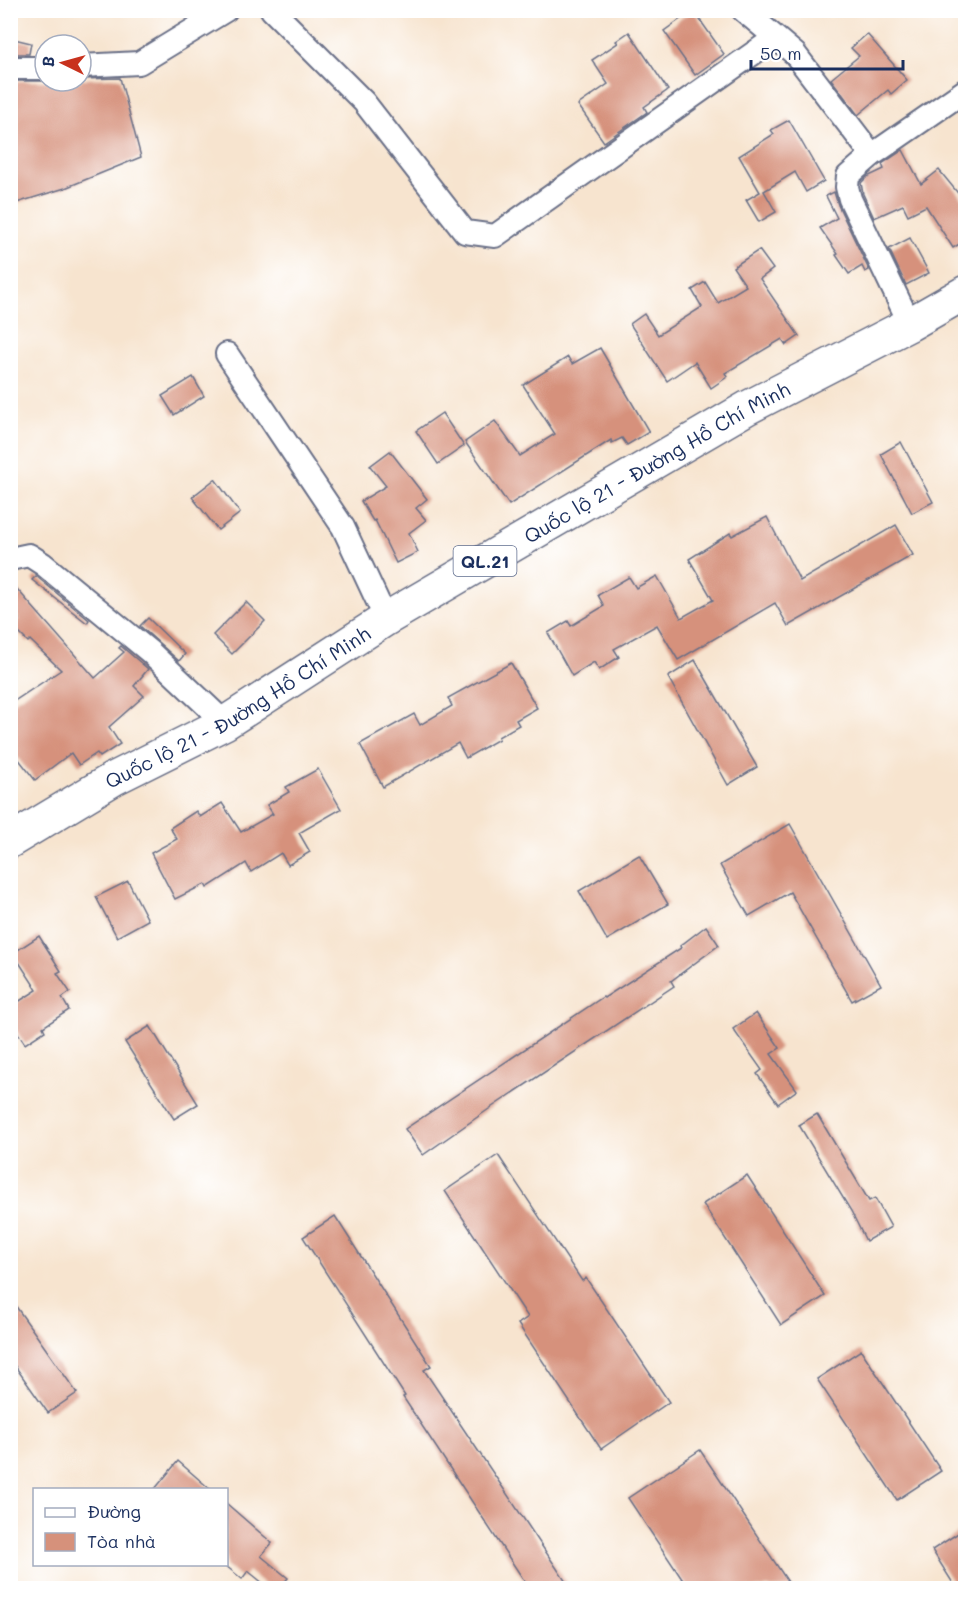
<svg xmlns="http://www.w3.org/2000/svg" width="976" height="1599" font-family="Mali,sans-serif">
<style>
.building{fill:#d6917b}
.lines{fill:none;stroke-linecap:round;stroke-linejoin:round}
.minor-casing{stroke:#686e86;stroke-width:26}
.trunk-casing{stroke:#686e86;stroke-width:36}
.minor{stroke:#fff;stroke-width:22}
.trunk{stroke:#fff;stroke-width:33}
.labels{text-anchor:middle;dominant-baseline:central;stroke-width:4.5;stroke-linejoin:round;paint-order:stroke}
.shield{fill:#fff;stroke:#5f6d8e;stroke-width:1.5}
.shield-label{font-size:18px;font-weight:bold;fill:#1b2f5e}
.street-label{font-size:20px;fill:#1b2f5e;stroke:#fff}
</style>
<rect width="100%" height="100%" fill="#fff"/>
<filter id="ink" filterUnits="userSpaceOnUse"><feTurbulence type="fractalNoise" baseFrequency=".0167" numOctaves="2"/><feDisplacementMap in="SourceGraphic" scale="12" xChannelSelector="R" yChannelSelector="G"/><feConvolveMatrix kernelMatrix="1 2 1 2 8 2 1 2 1" color-interpolation-filters="sRGB"/></filter>
<filter id="wash" filterUnits="userSpaceOnUse"><feTurbulence type="fractalNoise" baseFrequency=".008" numOctaves="4" result="noise"/><feDisplacementMap in="SourceGraphic" scale="24" xChannelSelector="R" yChannelSelector="G"/><feGaussianBlur stdDeviation="1.35" result="paint"/><feColorMatrix in="noise" values="0 0 0 0 0 0 0 0 0 0 0 0 0 0 0 0 0 1.4 0 .05"/><feComposite in="paint" operator="in"/></filter>
<g filter="url(#wash)">
<rect width="100%" height="100%" fill="#f7e4cf"/>
<g id="blocks">
<g class="building">
<path d="M693,10l31,44 -29,21 -31,-44z"/>
<path d="M629,32l39,58 -24,17 3,5 -43,30 -26,-37 30,-21 -16,-24 26,-17 -2,-2z"/>
<path d="M867,34l40,46 -16,14 -3,-4 -30,25 -27,-36 28,-23 -8,-8z"/>
<path d="M10,38l21,5 -2,11h-19z"/>
<path d="M120,78l21,79 -76,31 -55,17v-124h71v-2z"/>
<path d="M789,120l35,61 -18,11 -11,-20 -31,19 12,21 -17,10 -13,-22 14,-8 -21,-36 35,-22 -3,-4z"/>
<path d="M903,150l18,34 18,-14 27,33v37l-13,8 -27,-42 -18,9 -5,-10 -29,13 -11,-24 -2,-11 6,-6 17,-8 -2,-5z"/>
<path d="M834,192l4,13 31,65 -4,2 -3,-6 -13,8 -13,-19 2,-1 -18,-26 17,-10 -11,-22z"/>
<path d="M910,238l19,35 -23,12 -17,-36z"/>
<path d="M759,250l14,19 -13,10 39,57 -13,9 -4,-6 -57,34 2,4 -16,11 -16,-26 -28,19 -37,-57 14,-10 14,21 44,-28 -10,-17 13,-8 13,21 28,-17 -13,-19z"/>
<path d="M600,348l49,84 -22,13 -5,-7 -10,5 -1,-3 -102,65 -44,-63 30,-21 25,35 35,-22 -32,-49 45,-28 4,7z"/>
<path d="M193,377l11,19 -30,19 -12,-19z"/>
<path d="M442,413l22,33 -26,18 -22,-33z"/>
<path d="M901,442l32,60 -21,11 -31,-59z"/>
<path d="M390,451l37,48 -11,9 10,12 -17,13 9,19 -22,11 -21,-43 -2,1 -12,-20 25,-15 -16,-20z"/>
<path d="M215,479l25,34 -22,17 -26,-33z"/>
<path d="M767,517l33,64 96,-56 17,30 -125,71 -13,-23 -97,57 -21,-35 -43,24 5,8 -20,13 -5,-8 -22,14 -24,-43 20,-12 3,5 33,-20 -6,-11 31,-18 7,11 21,-12 24,42 32,-18 -24,-41 41,-26 2,3z"/>
<path d="M36,576l53,44 -2,3 -55,-43z"/>
<path d="M10,581l85,97 29,-26 -5,-4 2,-2 27,23 -14,17 10,10 -35,31 11,17 -20,13 -3,-4 -18,12 -8,-12 -36,27 -25,-32v-44l51,-34 -31,-30 -2,2 -16,-16 7,-7 -9,-8z"/>
<path d="M246,602l19,19 -33,33 -19,-19z"/>
<path d="M148,618l37,36 -6,7 -39,-35z"/>
<path d="M695,660l62,107 -29,18 -60,-108z"/>
<path d="M511,663l26,45 -21,12 3,5 -21,12 1,2 -33,19 -8,-15 -75,44 -23,-43 54,-30 6,11 32,-19 -4,-8z"/>
<path d="M318,769l23,40 -42,24 11,19 -22,13 -7,-12 -30,19 -5,-9 -39,25 -2,-4 -30,15 -24,-46 26,-14 -7,-11 26,-17 4,6 22,-14 19,29 32,-18 -6,-9 22,-13 -3,-5z"/>
<path d="M790,824l91,161 -29,16 -62,-109 -41,24 -29,-51z"/>
<path d="M639,855l29,49 -61,36 -28,-49z"/>
<path d="M128,881l20,39 -31,17 -21,-40z"/>
<path d="M706,926l13,19 -48,36 3,5 -185,123 -66,46 -18,-26 198,-132 1,1 77,-50 -1,-2z"/>
<path d="M39,936l22,35 -4,2 13,19 -8,6 7,12 -26,17 2,4 -20,13 -15,-23v-14l27,-17 -24,-37z"/>
<path d="M756,1013l24,35 -9,6 26,36 -19,14 -21,-30 5,-4 -29,-41z"/>
<path d="M150,1026l48,78 -24,15 -49,-77z"/>
<path d="M817,1114l52,87 6,-3 16,29 -25,14 -15,-30 -52,-86z"/>
<path d="M498,1155l84,126 4,-3 83,124 -68,47 -83,-125 10,-7 -83,-126z"/>
<path d="M747,1175l78,121 -44,29 -78,-121z"/>
<path d="M335,1216l96,150 -7,4 146,218h-41l-126,-191 2,-1 -102,-159z"/>
<path d="M10,1298l67,95 -29,20 -38,-54z"/>
<path d="M861,1350l80,121 -44,29 -80,-121z"/>
<path d="M700,1450l92,138h-104l-60,-90z"/>
<path d="M178,1461l33,29h-57z"/>
<path d="M226,1503l46,40 -11,13 27,22 -9,10h-10l-21,-17 -6,8 -16,-13z"/>
<path d="M966,1528v60h-10l-24,-38z"/>
</g>
</g>
</g>
<g filter="url(#ink)">
<use href="#blocks" fill-opacity="0" stroke="#686e86" stroke-width="1.5"/>
<g class="lines">
<defs>
<g id="minor">
<path d="M272,10l92,92 101,130 30,4 280,-198"/>
<path d="M743,10l52,44 77,101"/>
<path d="M81,66l58,-3 87,-53"/>
<path d="M10,68h35"/>
<path d="M910,324l-60,-125 -3,-12 1,-11 24,-21 94,-65"/>
<path d="M227,354l116,173 43,92"/>
<path d="M10,559l19,-4 14,9 107,88 75,71"/>
</g>
<g id="trunk">
<path id="s1" d="M10,841l103,-62 112,-56 161,-104 361,-211 163,-84 56,-32"/>
</g>
</defs>
<use href="#minor" class="minor-casing"/>
<use href="#trunk" class="trunk-casing"/>
<use href="#minor" class="minor"/>
<use href="#trunk" class="trunk"/>
</g>
</g>
<g class="labels">
<rect class="shield" x="453.5" y="546" width="63" height="30" rx="4.5"/>
<g class="shield-label">
<text x="485" y="561">QL.21</text>
</g>
<g class="street-label">
<text stroke="none"><textPath href="#s1" startOffset="750">Quốc lộ 21 - Đường Hồ Chí Minh</textPath></text>
<text stroke="none"><textPath href="#s1" startOffset="264">Quốc lộ 21 - Đường Hồ Chí Minh</textPath></text>
</g>
</g>
<rect width="976" height="1599" fill="none" stroke="#fff" stroke-width="36"/>
<rect x="33" y="1488" width="195" height="78" fill="#ffffff" stroke="#a4acbf" stroke-width="1.5"/>
<rect x="45" y="1508" width="30" height="9" fill="#ffffff" stroke="#a4acbf" stroke-width="1.5"/>
<text x="87" y="1518" font-size="18" fill="#1b2f5e">Đường</text>
<rect x="45" y="1533" width="30" height="18" fill="#d6917b" stroke="#a4acbf" stroke-width="1.5"/>
<text x="87" y="1548" font-size="18" fill="#1b2f5e">Tòa nhà</text>
<g transform="translate(63 63) rotate(275)"><circle r="28" fill="#ffffff" stroke="#a4acbf" stroke-width="1.5"/>
<path d="M0-4.5L10 22L0 15L-10 22Z" fill="#c8321e"/>
<text y="-9" font-size="16" font-weight="bold" text-anchor="middle" fill="#1b2f5e">B</text>
</g>
<path d="M751 60v9h152v-9" fill="none" stroke="#1b2f5e" stroke-width="3"/>
<text x="760" y="60" font-size="18" fill="#1b2f5e" stroke="#ffffff" stroke-width="4.5" paint-order="stroke">50 m</text>
</svg>
